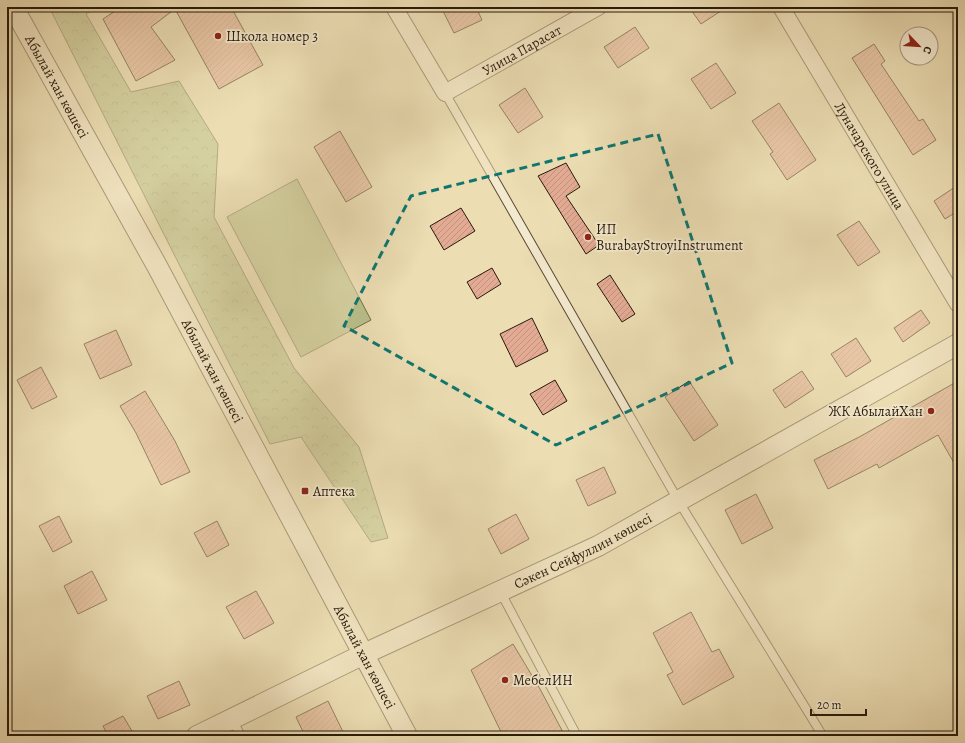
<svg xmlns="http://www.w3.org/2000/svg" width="965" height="743" font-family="Alegreya,serif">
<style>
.forest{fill:url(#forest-crowns);stroke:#706d4a}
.garden{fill:#b9c08b;stroke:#706d4a}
.building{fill:url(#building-hatch);stroke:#281a0a}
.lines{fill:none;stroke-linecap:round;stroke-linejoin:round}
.service-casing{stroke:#594b34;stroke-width:10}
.minor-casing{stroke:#594b34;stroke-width:18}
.tertiary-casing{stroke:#594b34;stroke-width:22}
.service{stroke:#f3e9ce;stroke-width:8}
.minor{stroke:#f3e9ce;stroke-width:16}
.tertiary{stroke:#f3e9ce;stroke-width:20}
.marked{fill:none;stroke:#0f766e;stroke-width:3;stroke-dasharray:8 5;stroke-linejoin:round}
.poi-dot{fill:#8f2418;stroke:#f3e9ce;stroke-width:1.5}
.labels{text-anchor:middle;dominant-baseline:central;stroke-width:3.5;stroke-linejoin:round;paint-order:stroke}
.poi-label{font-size:14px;fill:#281a0a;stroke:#f3e9ce;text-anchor:start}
.street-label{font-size:14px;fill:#281a0a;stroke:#f3e9ce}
</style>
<defs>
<pattern id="forest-crowns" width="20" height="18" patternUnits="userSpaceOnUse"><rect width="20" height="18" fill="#b9c08b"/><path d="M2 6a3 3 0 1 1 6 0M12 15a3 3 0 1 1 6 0" fill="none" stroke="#9fa477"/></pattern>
<pattern id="building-hatch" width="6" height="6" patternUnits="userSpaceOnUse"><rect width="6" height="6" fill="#e3aa94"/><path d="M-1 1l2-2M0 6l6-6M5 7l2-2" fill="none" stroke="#c3927e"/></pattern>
</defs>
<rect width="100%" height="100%" fill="#ecddb3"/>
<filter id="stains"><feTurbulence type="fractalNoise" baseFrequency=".005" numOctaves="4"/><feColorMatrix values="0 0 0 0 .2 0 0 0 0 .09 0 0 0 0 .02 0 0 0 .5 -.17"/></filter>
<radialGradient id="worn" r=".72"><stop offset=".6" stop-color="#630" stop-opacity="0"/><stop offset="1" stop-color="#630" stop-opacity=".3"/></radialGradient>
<path class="forest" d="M49,7h49l-12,7 45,78 48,-11 39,63 -4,73 80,151 65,79 29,91 -17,4 -70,-105 -31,7z"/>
<path class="garden" d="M297,179l74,141 -70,37 -74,-140z"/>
<g class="building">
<path d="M121,7h110l32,58 -44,24 -44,-80 -24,18 24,33 -39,21 -33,-62z"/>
<path d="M451,7h25l6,13 -28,13 -11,-22z"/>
<path d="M689,7h38l-26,17z"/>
<path d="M635,27l14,21 -31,20 -14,-21z"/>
<path d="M874,44l11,17 -4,3 38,57 4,-2 13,21 -23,15 -61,-97z"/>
<path d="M716,63l20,30 -25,16 -20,-30z"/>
<path d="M525,88l18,29 -25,16 -19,-28z"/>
<path d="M779,103l37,57 -29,20 -17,-26 3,-2 -21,-31z"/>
<path d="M340,131l32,56 -26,15 -32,-55z"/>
<path d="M566,163l14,24 -14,9 33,49 -13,9 -48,-78z"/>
<path d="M958,185v26l-13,8 -11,-18z"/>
<path d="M461,208l14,23 -31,19 -14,-24z"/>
<path d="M859,221l21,31 -22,14 -21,-31z"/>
<path d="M492,268l9,16 -24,15 -10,-17z"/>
<path d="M610,275l25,39 -13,8 -25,-38z"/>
<path d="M921,310l9,13 -27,19 -9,-14z"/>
<path d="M532,318l16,33 -32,16 -16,-33z"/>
<path d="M116,330l16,35 -32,14 -16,-35z"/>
<path d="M856,338l15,23 -25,16 -15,-23z"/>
<path d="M41,367l16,30 -25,12 -15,-29z"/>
<path d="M802,371l12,18 -29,19 -12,-18z"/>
<path d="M555,380l12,21 -24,14 -13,-21z"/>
<path d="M689,381l29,44 -24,16 -29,-44z"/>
<path d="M958,381v89l-20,-35 -59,33 -2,-4 -49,25 -14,-29 47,-24z"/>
<path d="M145,391l30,50 15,31 -29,13 -25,-52 -16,-27z"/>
<path d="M604,467l12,26 -28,13 -12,-26z"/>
<path d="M756,494l17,34 -31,16 -17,-34z"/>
<path d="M516,514l13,25 -28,15 -13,-25z"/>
<path d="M59,516l13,26 -19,10 -14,-26z"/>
<path d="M217,521l12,24 -22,12 -13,-24z"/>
<path d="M92,571l15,29 -29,14 -14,-28z"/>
<path d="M256,591l18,32 -30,16 -18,-32z"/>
<path d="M691,612l21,40 7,-3 15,28 -51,28 -16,-30 6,-3 -20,-39z"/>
<path d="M513,644l27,45 25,47h-62l-32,-66z"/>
<path d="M179,681l11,24 -32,14 -11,-23z"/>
<path d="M328,701l17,35h-40l-9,-19z"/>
<path d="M123,716l12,20h-27l-5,-10z"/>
</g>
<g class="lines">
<defs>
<g id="service">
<path d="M445,93l234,409 142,231"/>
<path d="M500,591l77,145"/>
<path d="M232,719l9,17"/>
</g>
<g id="minor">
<path id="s1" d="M394,7l51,86 153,-86"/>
<path id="s2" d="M781,7l177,297"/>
</g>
<g id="tertiary">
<path id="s3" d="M13,7l144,259 250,470"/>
<path id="s4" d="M197,736l167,-82 234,-108 360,-202"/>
</g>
</defs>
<use href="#service" class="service-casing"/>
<use href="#minor" class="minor-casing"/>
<use href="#tertiary" class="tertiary-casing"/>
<use href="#service" class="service"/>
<use href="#minor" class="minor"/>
<use href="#tertiary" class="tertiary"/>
</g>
<path d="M0 0H965V743H0ZM658,134l74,229 -176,82 -212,-119 67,-130z" fill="#ecddb3" fill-opacity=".55" fill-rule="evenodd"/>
<path class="marked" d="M658,134l74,229 -176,82 -212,-119 67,-130z"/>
<g class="poi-dot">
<circle cx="218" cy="36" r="4"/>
<circle cx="588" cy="237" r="4"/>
<circle cx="931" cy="411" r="4"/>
<rect x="301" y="487" width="8" height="8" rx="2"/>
<circle cx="505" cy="680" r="4"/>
</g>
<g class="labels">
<g class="poi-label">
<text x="226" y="36">Школа номер 3</text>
<text x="596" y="229">ИП<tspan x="596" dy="16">BurabayStroyiInstrument</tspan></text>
<text x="923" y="411" text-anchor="end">ЖК АбылайХан</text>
<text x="313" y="491">Аптека</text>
<text x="513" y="680">МебелИН</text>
</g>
<g class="street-label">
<text stroke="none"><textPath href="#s1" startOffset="188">Улица Парасат</textPath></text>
<text stroke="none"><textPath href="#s3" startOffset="91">Абылай хан көшесі</textPath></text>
<text stroke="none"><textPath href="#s2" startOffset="173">Луначарского улица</textPath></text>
<text stroke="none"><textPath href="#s3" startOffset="415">Абылай хан көшесі</textPath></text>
<text stroke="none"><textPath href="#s4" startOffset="428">Сәкен Сейфуллин көшесі</textPath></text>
<text stroke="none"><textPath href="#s3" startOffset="739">Абылай хан көшесі</textPath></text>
</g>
</g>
<rect width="965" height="743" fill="none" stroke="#ecddb3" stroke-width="24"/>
<rect x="8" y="8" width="949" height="727" fill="none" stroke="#281a0a" stroke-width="2"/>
<rect x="12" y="12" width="941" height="719" fill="none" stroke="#281a0a"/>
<g transform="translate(919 46) rotate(115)"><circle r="19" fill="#f3e9ce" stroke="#a29680"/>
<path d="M0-3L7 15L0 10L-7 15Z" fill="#8f2418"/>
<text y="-6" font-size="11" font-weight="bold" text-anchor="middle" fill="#281a0a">С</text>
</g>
<path d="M811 709v6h55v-6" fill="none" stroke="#281a0a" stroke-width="2"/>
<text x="817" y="709" font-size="12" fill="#281a0a" stroke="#f3e9ce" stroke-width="3" paint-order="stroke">20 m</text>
<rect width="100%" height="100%" filter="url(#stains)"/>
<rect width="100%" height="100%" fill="url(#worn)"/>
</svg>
